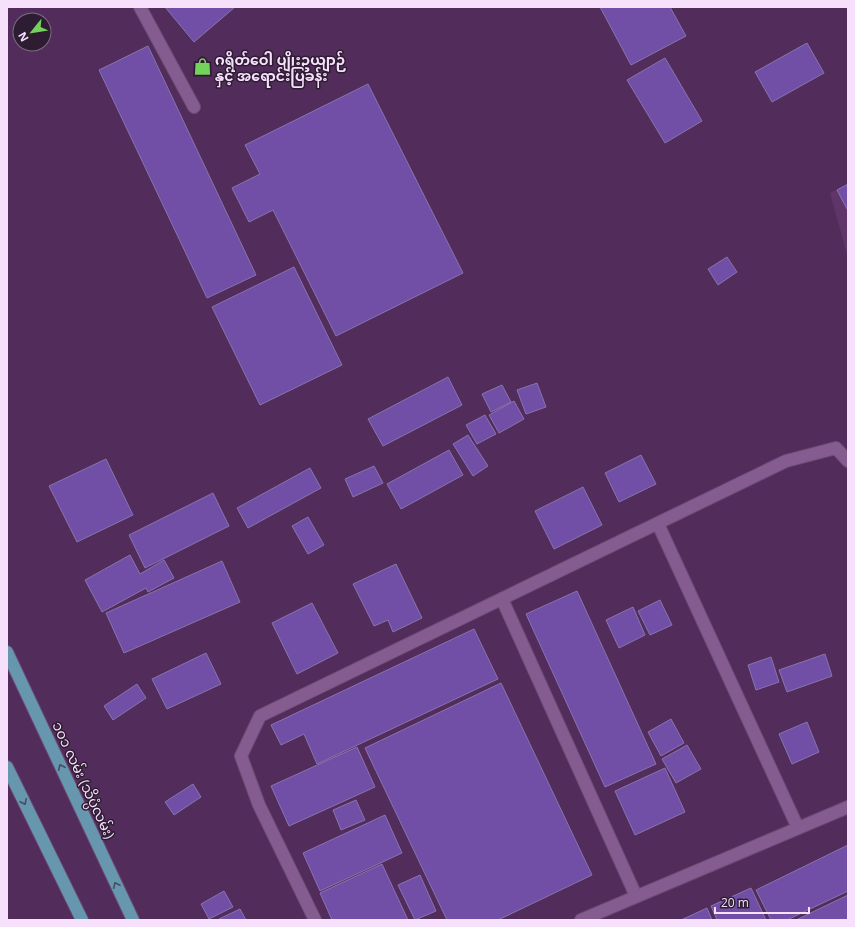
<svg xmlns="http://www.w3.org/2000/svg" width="855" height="927" font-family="'Open Sans','Noto Sans Myanmar',sans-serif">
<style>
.built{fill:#60366a}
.building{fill:#714fa6;stroke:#8874ae}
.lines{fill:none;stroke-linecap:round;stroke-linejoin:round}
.lane-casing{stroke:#6c4b74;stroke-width:14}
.primary-casing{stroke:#6c4b74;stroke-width:14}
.lane{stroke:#855c8f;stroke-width:12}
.primary{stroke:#6797ae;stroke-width:12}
.oneway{stroke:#454e64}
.labels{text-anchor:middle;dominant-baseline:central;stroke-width:3;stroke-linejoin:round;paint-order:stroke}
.poi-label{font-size:14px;font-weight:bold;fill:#f7e0fc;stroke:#2e1d32;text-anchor:start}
.street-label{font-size:14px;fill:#f7e0fc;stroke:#2e1d32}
</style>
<rect width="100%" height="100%" fill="#522c5b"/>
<path class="built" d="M848,184v74l-18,-65z"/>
<g class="building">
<path d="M165,7h70l-41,35z"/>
<path d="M600,7h70l16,29 -55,29z"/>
<path d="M807,43l17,30 -52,29 -17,-30z"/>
<path d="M148,46l108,229 -49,23 -108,-228z"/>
<path d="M665,58l37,63 -37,22 -38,-63z"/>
<path d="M368,84l95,189 -127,63 -63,-126 -24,12 -17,-34 28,-14 -15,-29z"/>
<path d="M848,184v24l-1,1 -10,-19z"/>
<path d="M727,257l10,15 -19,13 -10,-16z"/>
<path d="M294,267l48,98 -82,40 -48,-98z"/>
<path d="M448,377l14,28 -79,41 -15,-27z"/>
<path d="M537,383l9,24 -20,7 -9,-24z"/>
<path d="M502,385l9,17 -20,10 -9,-18z"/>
<path d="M514,401l10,18 -25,14 -10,-18z"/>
<path d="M485,415l11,19 -19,10 -11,-19z"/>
<path d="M468,435l20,31 -15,10 -20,-32z"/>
<path d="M449,450l14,25 -62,34 -14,-25z"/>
<path d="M641,455l15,29 -37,18 -14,-29z"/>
<path d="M106,459l27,56 -56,27 -28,-56z"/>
<path d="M374,466l9,17 -30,14 -8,-18z"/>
<path d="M310,468l11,20 -73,40 -11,-20z"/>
<path d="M583,487l19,38 -48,24 -19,-38z"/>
<path d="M213,493l16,33 -84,42 -16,-33z"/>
<path d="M308,517l16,28 -16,9 -16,-28z"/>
<path d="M130,555l10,19 24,-14 10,18 -26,14 -2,-4 -44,24 -17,-32z"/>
<path d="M222,561l18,41 -116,51 -18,-40z"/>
<path d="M396,564l26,54 -29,14 -5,-12 -14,6 -21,-42z"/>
<path d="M577,591l79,173 -51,23 -79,-173z"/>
<path d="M660,600l12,25 -22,10 -12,-24z"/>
<path d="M312,603l26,50 -41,21 -25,-51z"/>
<path d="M633,607l12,28 -26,13 -13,-28z"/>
<path d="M474,629l24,50 -181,85 -13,-30 -23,11 -10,-20z"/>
<path d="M206,653l15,31 -54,25 -15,-30z"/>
<path d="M825,654l7,22 -45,16 -8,-22z"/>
<path d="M771,657l8,25 -23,8 -8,-25z"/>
<path d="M501,683l91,192 -94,45h-51l-82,-172z"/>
<path d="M137,684l9,14 -33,22 -9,-14z"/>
<path d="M671,719l13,24 -23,13 -13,-24z"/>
<path d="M807,722l12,30 -27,12 -13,-30z"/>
<path d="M687,745l14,24 -25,14 -14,-24z"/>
<path d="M357,747l18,40 -86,39 -18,-40z"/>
<path d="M665,768l20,44 -50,23 -20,-44z"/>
<path d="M193,784l8,13 -27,18 -9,-13z"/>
<path d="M356,800l9,20 -24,10 -8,-20z"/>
<path d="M385,815l17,38 -82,38 -17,-38z"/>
<path d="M848,845v46l-61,29h-16l-15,-30z"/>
<path d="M382,864l26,56h-76l-12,-27z"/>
<path d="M420,875l16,36 -21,9 -17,-35z"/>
<path d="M751,888l15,32h-49l-6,-14z"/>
<path d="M224,891l9,16 -24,12 -8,-15z"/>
<path d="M848,895v25h-52z"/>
<path d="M707,908l5,12h-31z"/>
<path d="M240,909l6,11h-27v-1z"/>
</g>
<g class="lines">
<defs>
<g id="lane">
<path d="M140,7l54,100"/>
<path d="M658,524l140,304"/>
<path d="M502,599l134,297"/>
<path d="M315,920l-56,-115 -18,-49 19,-40 526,-255 50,-13 12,13"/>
<path d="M581,920l267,-113"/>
</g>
<g id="primary">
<path d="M7,652l126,268"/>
<path d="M7,767l75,153"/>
</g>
</defs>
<use href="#lane" class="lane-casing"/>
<use href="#primary" class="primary-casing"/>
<use href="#lane" class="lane"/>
<use href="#primary" class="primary"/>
</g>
<defs><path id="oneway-chevron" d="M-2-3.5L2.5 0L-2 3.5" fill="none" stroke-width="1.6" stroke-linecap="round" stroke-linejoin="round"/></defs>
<g class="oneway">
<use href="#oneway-chevron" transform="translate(61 767) rotate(-115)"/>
<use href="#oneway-chevron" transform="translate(24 802) rotate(64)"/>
<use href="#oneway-chevron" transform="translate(116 885) rotate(-115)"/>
</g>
<defs>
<symbol id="shop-bare" viewBox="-9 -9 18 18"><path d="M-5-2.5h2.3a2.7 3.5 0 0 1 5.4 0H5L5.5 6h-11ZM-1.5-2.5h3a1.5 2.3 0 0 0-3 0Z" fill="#74d25c" stroke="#2e1d32" stroke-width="2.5" paint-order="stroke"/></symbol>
</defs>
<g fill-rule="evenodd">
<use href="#shop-bare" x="190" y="54" width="25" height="25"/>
</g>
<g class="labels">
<g class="poi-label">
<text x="215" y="59">ဂရိတ်ဝေါ ပျိုးဥယျာဉ်<tspan x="215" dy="16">နှင့် အရောင်းပြခန်း</tspan></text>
</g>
<g class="street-label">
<text transform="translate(84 780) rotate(65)">၁၀၁ လမ်း (သိပ္ပံလမ်း)</text>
</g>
</g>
<rect width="855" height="927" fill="none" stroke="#f7e0fc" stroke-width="16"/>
<g transform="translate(32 32) rotate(240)"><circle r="19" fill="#2e1d32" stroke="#7e6b83"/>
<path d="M0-3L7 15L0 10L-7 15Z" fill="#74d25c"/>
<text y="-6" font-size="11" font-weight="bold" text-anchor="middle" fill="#f7e0fc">N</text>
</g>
<path d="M715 907v6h94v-6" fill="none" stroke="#f7e0fc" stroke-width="2"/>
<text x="721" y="907" font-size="12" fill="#f7e0fc" stroke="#2e1d32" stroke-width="3" paint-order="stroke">20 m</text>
</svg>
